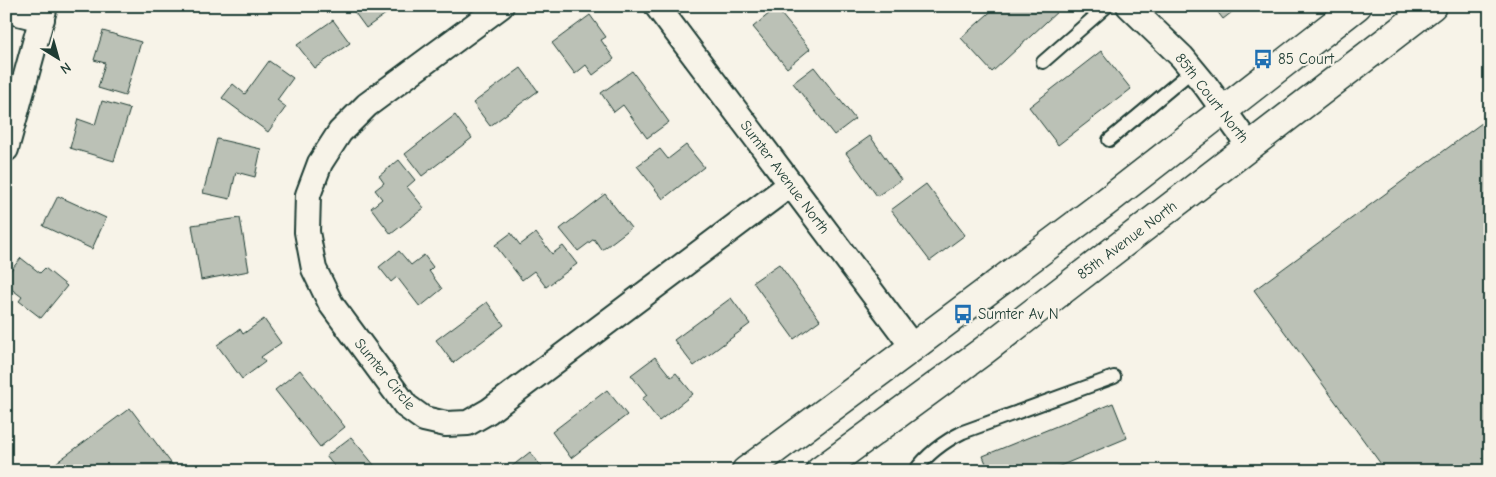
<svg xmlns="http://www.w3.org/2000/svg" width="1496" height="477" font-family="'Comic Neue',sans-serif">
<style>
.building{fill:#bbc1b6;stroke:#1f3d34}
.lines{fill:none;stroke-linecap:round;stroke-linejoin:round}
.service-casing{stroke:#1f3d34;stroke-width:16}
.minor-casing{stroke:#1f3d34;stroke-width:28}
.secondary-casing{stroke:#1f3d34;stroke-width:31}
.service{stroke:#f7f3e8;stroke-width:12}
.minor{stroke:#f7f3e8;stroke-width:24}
.secondary{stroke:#f7f3e8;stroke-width:28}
.labels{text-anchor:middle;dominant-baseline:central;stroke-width:4;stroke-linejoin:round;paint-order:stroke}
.poi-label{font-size:15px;fill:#1f3d34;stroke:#f7f3e8;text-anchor:start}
.street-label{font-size:15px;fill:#1f3d34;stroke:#f7f3e8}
</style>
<rect width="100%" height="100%" fill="#f7f3e8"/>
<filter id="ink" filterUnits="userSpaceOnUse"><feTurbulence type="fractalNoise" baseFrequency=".02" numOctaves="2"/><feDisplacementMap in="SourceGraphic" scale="10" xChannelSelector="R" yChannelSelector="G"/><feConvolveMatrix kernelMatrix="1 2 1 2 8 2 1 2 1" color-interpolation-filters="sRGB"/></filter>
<g filter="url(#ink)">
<g class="building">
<path d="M350,6h37l-3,2 3,5 -21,15z"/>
<path d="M997,6h59l3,4 -67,62 -31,-34z"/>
<path d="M1213,6h27l-17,13z"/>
<path d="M776,8l34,41 -23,19 -34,-41z"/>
<path d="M590,15l16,22 -5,3 13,19 -21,16 -7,-10 -11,9 -23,-31z"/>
<path d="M333,20l17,23 -35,25 -18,-23z"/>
<path d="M103,31l38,11 -16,54 -27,-8 7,-25 -11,-3z"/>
<path d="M1101,51l30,38 -73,56 -29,-38z"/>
<path d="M269,61l24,17 -16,22 9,7 -18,25 -46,-34 11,-14 12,10z"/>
<path d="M814,67l41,52 -21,16 -41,-52z"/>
<path d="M521,68l17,23 -48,35 -17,-23z"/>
<path d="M632,71l37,51 -22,16 -24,-33 -9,7 -13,-19z"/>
<path d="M102,101l28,8 -16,52 -44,-13 8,-29 17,6z"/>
<path d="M455,115l17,23 -50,38 -17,-22z"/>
<path d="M1490,117v354h-104l-132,-181z"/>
<path d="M870,136l31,44 -24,16 -31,-43z"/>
<path d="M217,139l44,10 -6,28 -19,-5 -6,27 -27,-6z"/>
<path d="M686,145l18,22 -41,32 -26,-33 23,-17 8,10z"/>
<path d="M399,160l16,20 -8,7 17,21 -33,26 -20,-26 11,-9 -7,-9 9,-7 -5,-7z"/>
<path d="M926,184l39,51 -35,26 -39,-51z"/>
<path d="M605,194l26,34 -29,22 -8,-11 -16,12 -18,-22z"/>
<path d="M58,196l48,22 -14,31 -49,-23z"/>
<path d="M240,218l9,53 -48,9 -9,-55z"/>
<path d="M511,233l9,12 16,-12 16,21 11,-8 14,18 -31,23 -12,-16 -12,9 -27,-35z"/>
<path d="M399,251l12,14 13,-10 9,12 -4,4 13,18 -22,18 -23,-30 -6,5 -12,-15z"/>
<path d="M21,258l19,15 5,-5 22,18 -26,32 -22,-17 3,-4 -16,-12v-9z"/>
<path d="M779,264l41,56 -26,19 -41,-57z"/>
<path d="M731,298l19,26 -56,42 -20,-26z"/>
<path d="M487,302l17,23 -51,38 -17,-23z"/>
<path d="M264,319l17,24 -20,14 4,5 -23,17 -25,-34 23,-16 3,5z"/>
<path d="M655,357l16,20 5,-4 17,21 -34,27 -17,-22 5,-4 -16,-20z"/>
<path d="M300,370l45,57 -25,20 -45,-57z"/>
<path d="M607,390l20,25 -56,43 -19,-26z"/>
<path d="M1113,403l14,35 -79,33h-59l-6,-15z"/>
<path d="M130,408l47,63h-132z"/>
<path d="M351,437l28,34h-41l-12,-15z"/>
<path d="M530,452l15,19h-39z"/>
</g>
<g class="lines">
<defs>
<g id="service">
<path d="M1043,62l64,-56"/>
<path d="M1109,140l84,-70"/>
<path d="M915,471c13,-18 28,-29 48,-39l151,-55"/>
</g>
<g id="minor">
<path d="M501,6l-134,99 -27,27 -20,31 -12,32 -1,37 7,37 17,35 75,102 18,13 22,5 22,-1 21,-12 302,-227"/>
<path d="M657,6l256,341"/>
<path d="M1129,6l53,51 24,29 44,61"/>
<path d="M6,10l36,9"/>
<path d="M6,149l39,-143"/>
</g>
<g id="secondary">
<path d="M746,471l167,-124 193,-145 251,-196"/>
<path d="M820,471l162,-119 450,-346"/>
</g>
</defs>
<use href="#service" class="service-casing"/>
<use href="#minor" class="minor-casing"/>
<use href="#secondary" class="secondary-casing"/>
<use href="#service" class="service"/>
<use href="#minor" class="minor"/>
<use href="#secondary" class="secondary"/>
</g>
</g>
<defs>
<symbol id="bus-bare" viewBox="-9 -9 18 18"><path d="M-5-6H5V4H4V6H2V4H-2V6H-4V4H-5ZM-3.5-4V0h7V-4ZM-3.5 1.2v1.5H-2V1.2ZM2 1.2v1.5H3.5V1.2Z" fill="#1f6fb2" stroke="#f7f3e8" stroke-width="2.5" paint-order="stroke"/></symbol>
</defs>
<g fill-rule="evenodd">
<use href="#bus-bare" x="1249" y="45" width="28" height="28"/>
<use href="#bus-bare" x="949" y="300" width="28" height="28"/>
</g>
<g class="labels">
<g class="poi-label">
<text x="1278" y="59">85 Court</text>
<text x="978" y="314">Sumter Av N</text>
</g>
<g class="street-label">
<text transform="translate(1212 98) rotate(52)">85th Court North</text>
<text transform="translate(785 177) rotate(53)">Sumter Avenue North</text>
<text transform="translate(1127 240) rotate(-37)">85th Avenue North</text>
<text transform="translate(385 374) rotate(51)">Sumter Circle</text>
</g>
</g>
<rect width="1496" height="477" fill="none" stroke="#f7f3e8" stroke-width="25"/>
<rect x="12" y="12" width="1471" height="452" fill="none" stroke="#1f3d34" stroke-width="2" filter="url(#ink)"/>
<g transform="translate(58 58) rotate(143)" stroke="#f7f3e8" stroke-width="4" paint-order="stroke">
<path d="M0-4L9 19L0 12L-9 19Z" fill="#1f3d34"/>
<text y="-8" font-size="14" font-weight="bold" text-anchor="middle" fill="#1f3d34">N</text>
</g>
</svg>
